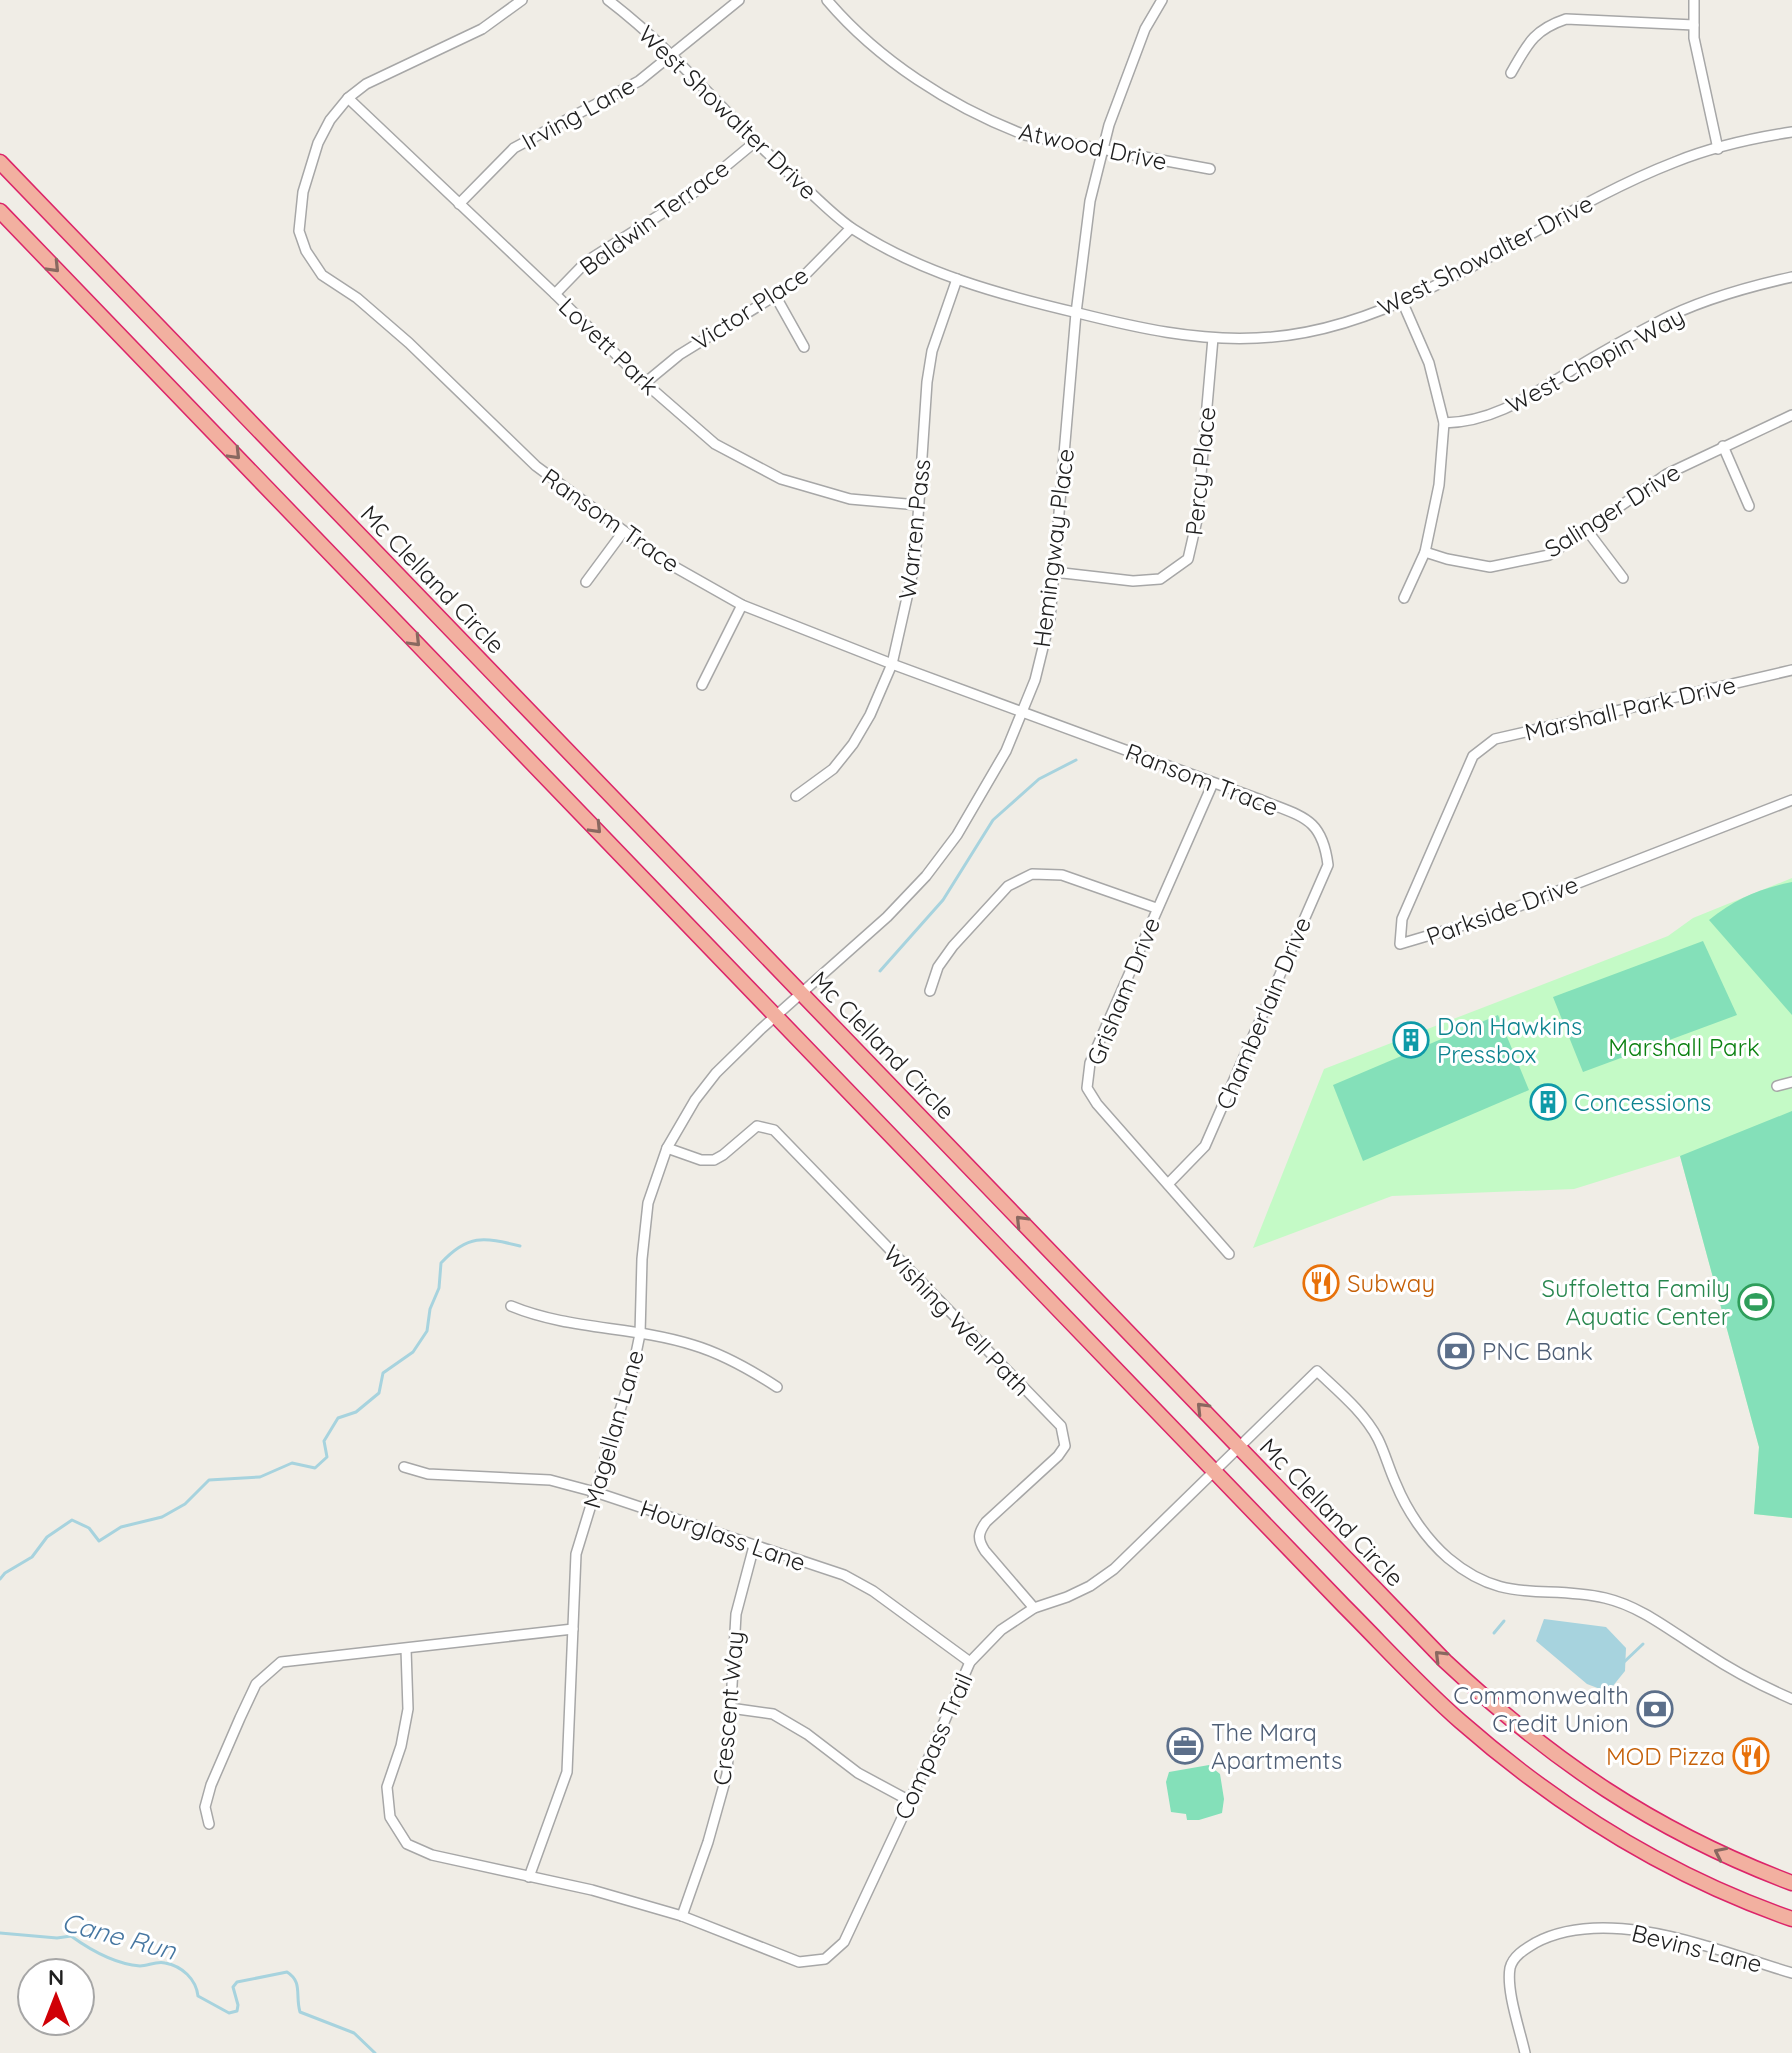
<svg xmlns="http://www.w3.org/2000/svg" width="1792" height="2053" font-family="Quicksand,sans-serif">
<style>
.park{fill:#c4fac6}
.pitch{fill:#84e0b9}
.water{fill:#a7d3de}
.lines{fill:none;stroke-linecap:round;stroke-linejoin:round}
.stream{stroke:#a7d3de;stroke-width:3}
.minor-casing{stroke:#a7a7a7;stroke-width:12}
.trunk-casing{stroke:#dc256a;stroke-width:17}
.minor{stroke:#fff;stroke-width:9}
.trunk{stroke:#f2b0a0;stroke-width:14}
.oneway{stroke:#896860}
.labels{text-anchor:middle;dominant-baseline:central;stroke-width:6;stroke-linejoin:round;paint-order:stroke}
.street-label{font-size:24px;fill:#202020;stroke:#fff}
.culture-label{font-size:24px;fill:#0d838f;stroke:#fff;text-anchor:start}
.park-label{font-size:24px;fill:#0b8111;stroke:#fff}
.food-label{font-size:24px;fill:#c56008;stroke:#fff;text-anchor:start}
.leisure-label{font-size:24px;fill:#27864d;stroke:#fff;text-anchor:end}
.service-label{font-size:24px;fill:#4e5e75;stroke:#fff;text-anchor:start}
.water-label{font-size:26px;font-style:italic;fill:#4576a1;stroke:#fff}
</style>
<rect width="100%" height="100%" fill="#f0ede6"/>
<path class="park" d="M1792,878v640l-38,-4 5,-67 -79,-291 -106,33 -182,7 -139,52 71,-179 344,-133 25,-18z"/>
<g class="pitch">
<path d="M1792,882v133l-83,-95c26,-21 50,-31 83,-38z"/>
<path d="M1703,941l34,74 -154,57 -30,-75z"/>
<path d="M1498,1015l31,75 -166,71 -30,-76z"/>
<path d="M1792,1111v407l-38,-4 5,-67 -79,-291z"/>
<path d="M1209,1765l11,9 4,25 -2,14 -23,7h-12l-1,-6 -15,-2 -5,-30 3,-10z"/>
</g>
<path class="water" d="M1544,1619l62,8 20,21 -1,23 -17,21 -21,-8 -51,-43z"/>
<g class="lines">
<g class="stream">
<path d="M880,971l63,-71 50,-80 46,-41 37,-19"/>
<path d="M0,1579l5,-6 27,-16 15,-20 25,-17 17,8 10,13 22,-14 41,-10 23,-13 24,-24 51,-3 32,-14 23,5 12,-11 -3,-16 14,-23 18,-6 23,-19 4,-20 30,-21 14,-21 3,-22 9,-21 2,-25c27,-29 42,-26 79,-17"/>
<path d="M1494,1633l10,-12"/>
<path d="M1623,1663l20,-19"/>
<path d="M0,1933l57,5 14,-2c18,13 44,28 69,30 8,0 16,-5 25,-3 17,3 31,16 33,33l31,17 8,-2 1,-6 -5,-18 4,-5 50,-10c16,10 8,23 13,40l54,21 21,20"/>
</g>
<defs>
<g id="minor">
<path d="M522,0l-40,29 -116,55 -18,14 -18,22 -12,23 -15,49 -4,39 7,20 16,24 35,23 52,45 127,123 130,96 76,43 150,59 369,136c41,17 61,17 67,65l-123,281 -37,38"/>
<path d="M608,0c75,57 132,133 204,194 13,12 26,25 41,35 67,44 148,66 225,84 60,15 118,28 179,25 57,-2 116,-22 167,-47 85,-40 163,-95 251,-129 37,-15 78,-24 117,-30"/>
<path d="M827,0c51,60 124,107 198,135l185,34"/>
<path d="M1694,0v38l24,111"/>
<path d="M1511,73c16,-28 22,-43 55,-54l128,6"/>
<path d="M348,98l207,196 90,89 70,61 66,35 69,20 68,6"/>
<path d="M459,204l55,-56 125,-67 100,-81"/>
<path d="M555,294l32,-33 104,-66 64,-53"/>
<path d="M776,297l28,50"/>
<path d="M1402,301l27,62 15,60 -5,62 -14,67 -21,46"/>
<path d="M645,383l34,-28 120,-74 52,-53"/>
<path d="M1444,423c50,-1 87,-28 128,-53 28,-17 57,-33 86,-48 41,-22 89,-35 134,-45"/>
<path d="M1723,446l26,60"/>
<path d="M1586,529l37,49"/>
<path d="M1425,552l22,7 43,8 59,-12 118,-81 125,-59"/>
<path d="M1054,572l79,9 27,-2 28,-20 9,-39 16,-182"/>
<path d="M586,582l37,-50"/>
<path d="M1792,670l-297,69 -22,17 -71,163 -2,25 91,-27 301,-117"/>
<path d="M702,685l40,-80"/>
<path d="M1213,783l-123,280 -3,25 10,16 132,150"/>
<path d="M796,796l37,-27 20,-25 17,-29 22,-51 23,-102 12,-180 5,-31 25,-72"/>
<path d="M930,991l8,-24 15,-21 55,-60 24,-12 30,1 94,33"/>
<path d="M1777,1086l15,-4"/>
<path d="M667,1148l34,12h13l9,-5 34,-29 17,4 287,296 4,20 -7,10 -72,66c-8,11 -9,17 -1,29l49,57"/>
<path d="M511,1306c58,24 122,20 182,39 30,9 58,25 84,42"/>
<path d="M404,1467l24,7 122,6 45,12 249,83 29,16 97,71"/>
<path d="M406,1649l2,60 -7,37 -14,41 3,30 17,27 25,11 160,35 90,26 117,46 26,-3 19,-17 66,-141 60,-139 31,-32 33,-22 33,-11 23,-11 24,-17 203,-198c21,20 47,41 61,68 7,14 11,30 18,45 11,27 30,55 52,74 57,48 95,26 157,40 38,9 68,35 101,55 27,18 56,33 86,46"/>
<path d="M730,1708l43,6 34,20 51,39 52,28"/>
<path d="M209,1824l-4,-17 6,-22 29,-67 16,-34 25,-22 292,-33"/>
<path d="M529,1877l38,-105 9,-218 57,-186 7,-34 2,-75 6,-56 19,-55 28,-48 21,-27 45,-44 126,-112 39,-41 31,-41 49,-84 29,-71 15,-61 26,-306 14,-112 19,-76 36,-96 17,-29"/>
<path d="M682,1916l26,-74 19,-68 9,-160 18,-68"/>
<path d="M1525,2053c-5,-23 -19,-62 -15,-85 3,-12 15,-19 25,-25 74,-39 183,8 257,30"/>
</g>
<g id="trunk">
<path d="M0,162l1445,1499c107,100 209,170 347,222"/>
<path d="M0,211l1344,1395c38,38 75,79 116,115 98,86 208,155 332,198"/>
</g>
</defs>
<use href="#minor" class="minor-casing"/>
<use href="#trunk" class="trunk-casing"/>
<use href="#minor" class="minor"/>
<use href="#trunk" class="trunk"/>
</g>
<defs><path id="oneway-chevron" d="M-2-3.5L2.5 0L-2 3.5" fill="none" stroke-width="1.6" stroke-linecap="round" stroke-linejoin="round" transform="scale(2)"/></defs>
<g class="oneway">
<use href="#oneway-chevron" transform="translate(54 267) rotate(46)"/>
<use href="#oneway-chevron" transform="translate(235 454) rotate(46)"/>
<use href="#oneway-chevron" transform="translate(415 641) rotate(46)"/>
<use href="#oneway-chevron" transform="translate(596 828) rotate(46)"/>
<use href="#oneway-chevron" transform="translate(1021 1221) rotate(-134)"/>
<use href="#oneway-chevron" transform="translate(1202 1408) rotate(-134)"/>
<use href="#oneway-chevron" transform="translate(1440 1656) rotate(-135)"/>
<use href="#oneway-chevron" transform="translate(1720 1853) rotate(-154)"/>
</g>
<defs>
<symbol id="building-ring" viewBox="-11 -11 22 22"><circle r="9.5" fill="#fff" stroke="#0f9aa8" stroke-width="1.5"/><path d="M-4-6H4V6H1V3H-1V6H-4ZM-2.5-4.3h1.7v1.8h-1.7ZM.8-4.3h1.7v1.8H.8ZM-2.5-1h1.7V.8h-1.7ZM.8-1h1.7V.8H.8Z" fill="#0f9aa8"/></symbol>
<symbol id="restaurant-ring" viewBox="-11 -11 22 22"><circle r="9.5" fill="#fff" stroke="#e8710a" stroke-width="1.5"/><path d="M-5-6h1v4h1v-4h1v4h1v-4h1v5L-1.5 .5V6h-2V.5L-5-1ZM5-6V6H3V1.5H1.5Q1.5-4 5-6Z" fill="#e8710a"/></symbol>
<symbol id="stadium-ring" viewBox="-11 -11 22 22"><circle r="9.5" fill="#fff" stroke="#2e9e5b" stroke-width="1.5"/><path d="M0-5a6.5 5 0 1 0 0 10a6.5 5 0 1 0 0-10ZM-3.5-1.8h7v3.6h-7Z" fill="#2e9e5b"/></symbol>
<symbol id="bank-ring" viewBox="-11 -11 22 22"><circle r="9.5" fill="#fff" stroke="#5c6f8a" stroke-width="1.5"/><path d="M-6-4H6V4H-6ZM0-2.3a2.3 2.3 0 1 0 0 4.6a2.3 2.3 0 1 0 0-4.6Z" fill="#5c6f8a"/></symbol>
<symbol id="office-ring" viewBox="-11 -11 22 22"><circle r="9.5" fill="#fff" stroke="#5c6f8a" stroke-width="1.5"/><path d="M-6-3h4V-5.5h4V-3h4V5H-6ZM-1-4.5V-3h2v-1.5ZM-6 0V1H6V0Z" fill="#5c6f8a"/></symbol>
</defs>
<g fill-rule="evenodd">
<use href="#building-ring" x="1391" y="1020" width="40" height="40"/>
<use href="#building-ring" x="1528" y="1082" width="40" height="40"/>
<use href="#restaurant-ring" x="1301" y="1263" width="40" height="40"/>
<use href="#stadium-ring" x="1736" y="1282" width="40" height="40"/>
<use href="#bank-ring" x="1436" y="1331" width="40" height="40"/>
<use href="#bank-ring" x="1635" y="1689" width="40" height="40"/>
<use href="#office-ring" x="1165" y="1726" width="40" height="40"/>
<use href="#restaurant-ring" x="1731" y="1736" width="40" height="40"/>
</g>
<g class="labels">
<g class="street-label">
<text transform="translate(728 112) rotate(44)">West Showalter Drive</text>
<text transform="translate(578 113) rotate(-29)">Irving Lane</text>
<text transform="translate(1093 146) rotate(12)">Atwood Drive</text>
<text transform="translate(654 217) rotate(-36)">Baldwin Terrace</text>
<text transform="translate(1485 255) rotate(-27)">West Showalter Drive</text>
<text transform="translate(750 308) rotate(-33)">Victor Place</text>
<text transform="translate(609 346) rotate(44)">Lovett Park</text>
<text transform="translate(1595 360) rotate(-28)">West Chopin Way</text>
<text transform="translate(1200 471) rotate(-84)">Percy Place</text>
<text transform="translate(1612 510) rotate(-32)">Salinger Drive</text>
<text transform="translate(611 520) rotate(35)">Ransom Trace</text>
<text transform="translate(914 529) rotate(-84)">Warren Pass</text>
<text transform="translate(1053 548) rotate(-83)">Hemingway Place</text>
<text transform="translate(433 579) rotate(46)">Mc Clelland Circle</text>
<text transform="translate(1630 708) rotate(-13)">Marshall Park Drive</text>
<text transform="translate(1202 779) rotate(21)">Ransom Trace</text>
<text transform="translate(1502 910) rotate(-20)">Parkside Drive</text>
<text transform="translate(1123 991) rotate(-68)">Grisham Drive</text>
<text transform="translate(1263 1013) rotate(-67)">Chamberlain Drive</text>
<text transform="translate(883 1045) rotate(46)">Mc Clelland Circle</text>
<text transform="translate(957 1320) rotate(46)">Wishing Well Path</text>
<text transform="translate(613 1429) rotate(-74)">Magellan Lane</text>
<text transform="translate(1332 1512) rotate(46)">Mc Clelland Circle</text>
<text transform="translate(723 1535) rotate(19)">Hourglass Lane</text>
<text transform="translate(728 1708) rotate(-85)">Crescent Way</text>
<text transform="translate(933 1746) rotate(-66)">Compass Trail</text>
<text transform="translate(1697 1948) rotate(14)">Bevins Lane</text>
</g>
<g class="culture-label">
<text x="1437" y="1026">Don Hawkins<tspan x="1437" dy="28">Pressbox</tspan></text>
<text x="1574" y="1102">Concessions</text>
</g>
<g class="park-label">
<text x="1684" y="1047">Marshall Park</text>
</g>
<g class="food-label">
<text x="1347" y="1283">Subway</text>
<text x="1725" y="1756" text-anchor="end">MOD Pizza</text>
</g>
<g class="leisure-label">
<text x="1730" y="1288">Suffoletta Family<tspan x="1730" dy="28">Aquatic Center</tspan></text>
</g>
<g class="service-label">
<text x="1482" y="1351">PNC Bank</text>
<text x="1629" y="1695" text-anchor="end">Commonwealth<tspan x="1629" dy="28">Credit Union</tspan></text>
<text x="1211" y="1732">The Marq<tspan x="1211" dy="28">Apartments</tspan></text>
</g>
<g class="water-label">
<text transform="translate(119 1936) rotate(15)">Cane Run</text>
</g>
</g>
<g transform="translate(56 1997)"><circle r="38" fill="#ffffff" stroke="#a6a6a6" stroke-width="2"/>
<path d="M0-6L14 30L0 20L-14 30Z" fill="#d00006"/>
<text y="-12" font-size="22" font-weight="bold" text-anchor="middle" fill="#202020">N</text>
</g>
</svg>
